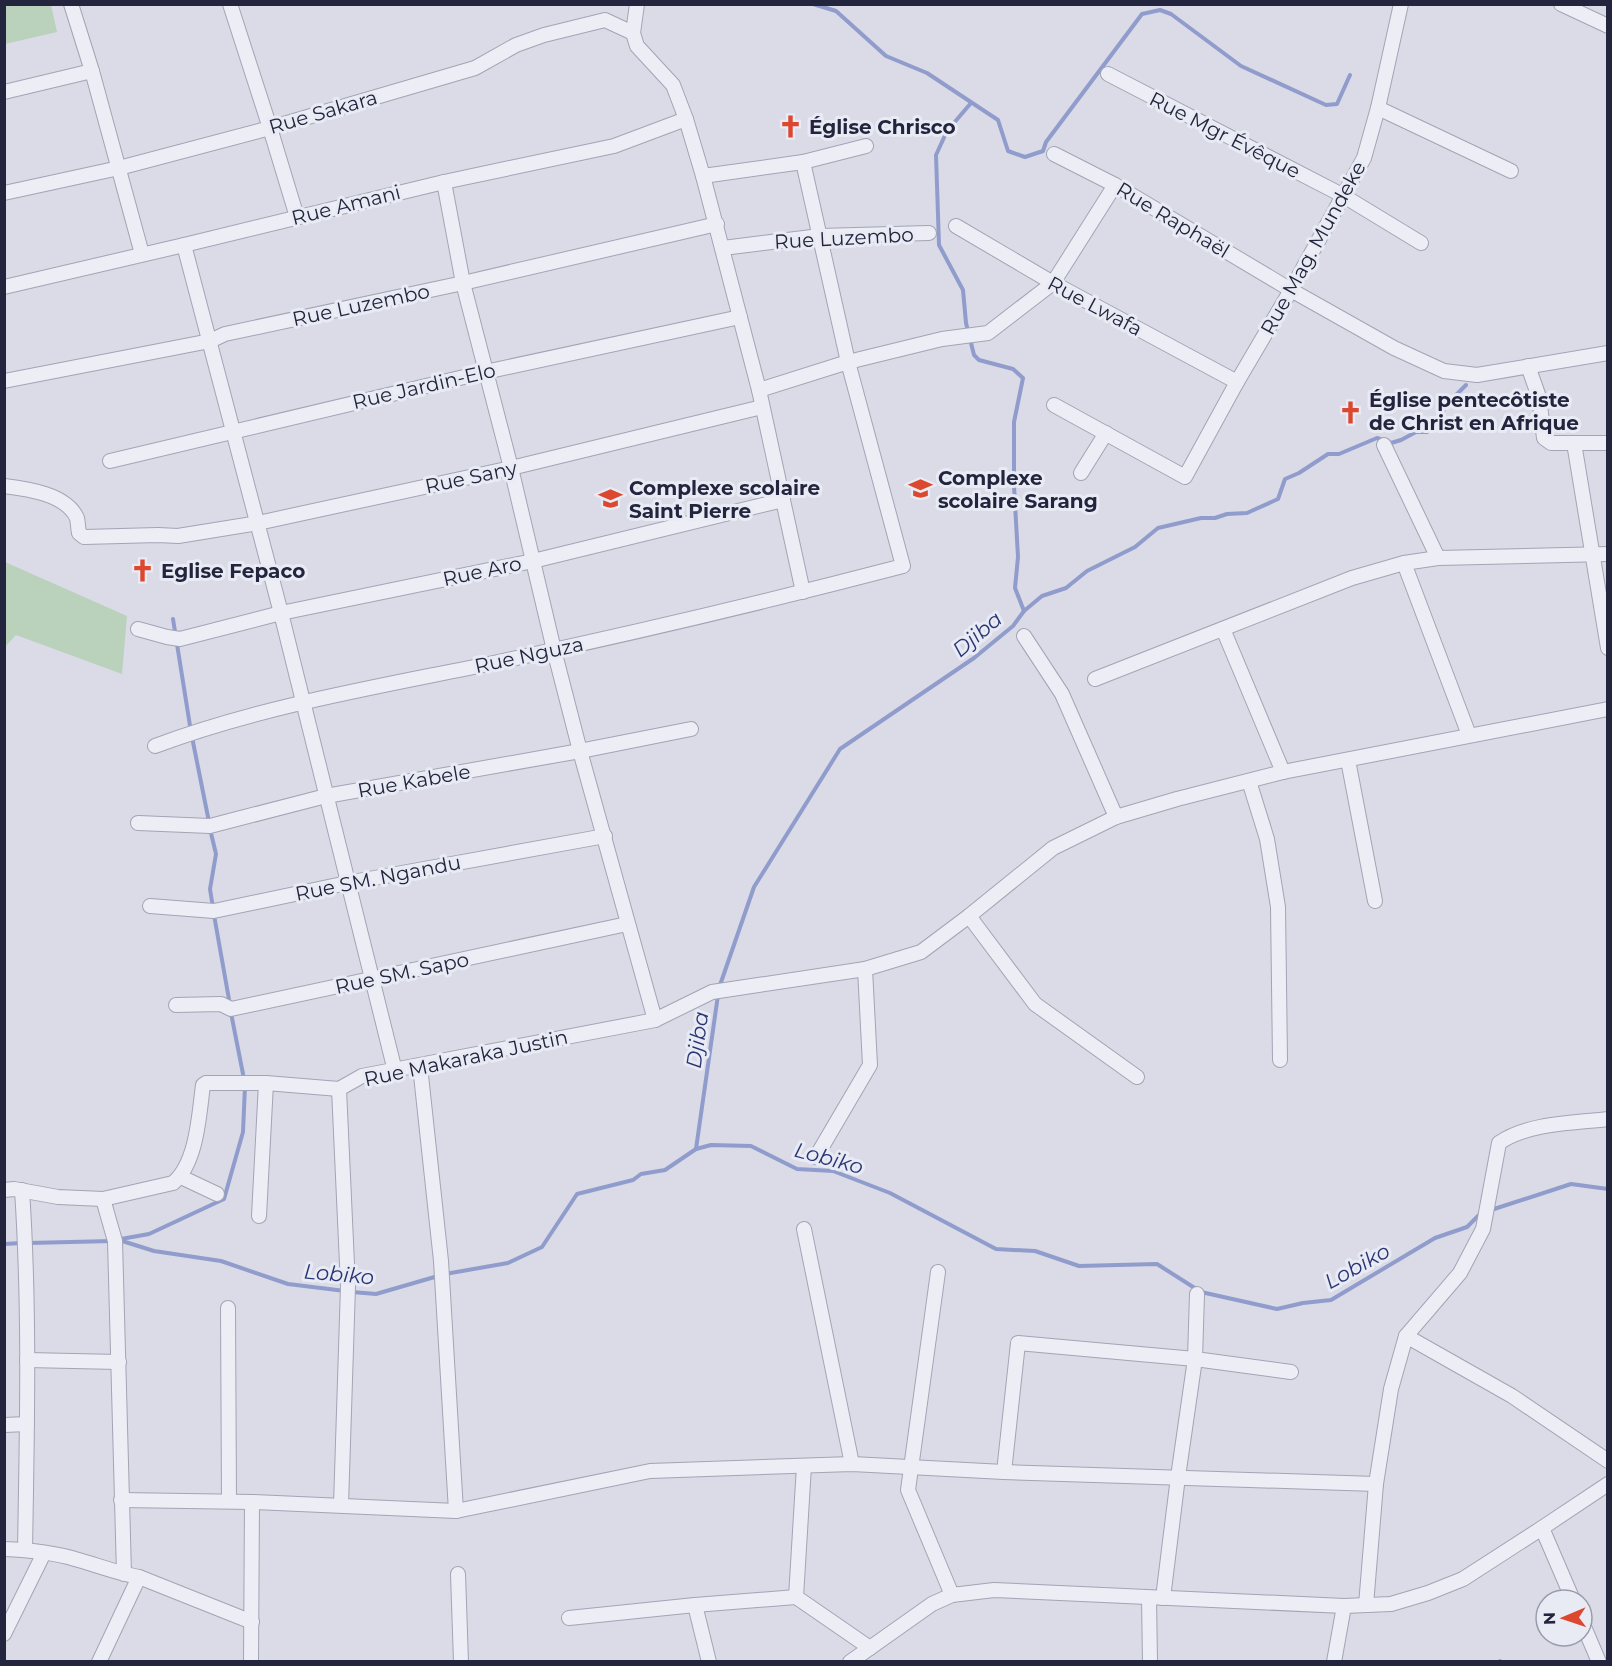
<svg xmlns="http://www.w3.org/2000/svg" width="1612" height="1666" font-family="Montserrat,sans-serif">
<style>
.green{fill:#bad1bb}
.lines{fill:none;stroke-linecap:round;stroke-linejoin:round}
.stream{stroke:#909ccb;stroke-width:4}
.minor-casing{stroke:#a3a4b4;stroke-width:16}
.minor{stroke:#ededf5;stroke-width:14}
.labels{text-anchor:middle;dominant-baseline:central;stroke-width:6;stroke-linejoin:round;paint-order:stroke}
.street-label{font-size:20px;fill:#23253e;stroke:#e9ebf4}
.poi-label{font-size:20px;font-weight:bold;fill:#23253e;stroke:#e9ebf4;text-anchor:start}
.water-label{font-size:21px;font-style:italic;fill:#2a3575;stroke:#e9ebf4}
</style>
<rect width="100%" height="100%" fill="#dadbe7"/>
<g class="green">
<path d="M4,5h47l6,27 -52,12z"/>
<path d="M5,562l122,54 -5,58 -106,-39 -11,12z"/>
</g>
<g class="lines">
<g class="stream">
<path d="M813,4l23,7 50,45 41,17 71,47 10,31 17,6 18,-6 3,-9 96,-128 18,-4 11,4 70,52 85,39 11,-1 13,-29"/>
<path d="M971,103l-24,28 -11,24 3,90 24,45 3,33 8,32 5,5 34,9 10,9 -9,44v64l4,71 -3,31 9,23"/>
<path d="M173,619l18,113 18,90"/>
<path d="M210,829l6,25 -6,35 3,19"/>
<path d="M214,915l16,90"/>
<path d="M719,988l35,-101 86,-138 134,-91 39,-32 11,-15 18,-15 24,-8 21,-17 48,-24 23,-19 43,-10h14l12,-4 20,-1 31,-14 7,-20 14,-6 29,-19h11l38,-16 14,5 10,-3 15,-8h11l11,-7 7,-19 21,-21"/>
<path d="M231,1013l13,66"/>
<path d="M696,1149l22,-154"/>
<path d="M1491,1210l80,-26 37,5"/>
<path d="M121,1239l28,-5 75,-35 19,-67 2,-46"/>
<path d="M119,1240l35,11 67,10 67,23 57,7"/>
<path d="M29,1243l83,-2"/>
<path d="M4,1244l18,-1"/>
<path d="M445,1274l63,-11 34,-16 35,-53 56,-14 8,-6 24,-4 31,-21 15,-4 40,1 46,23 36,2 57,22 106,56 39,2 44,15 78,-2 44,28 76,17 26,-6 28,-3 104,-62 32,-11 14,-14"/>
<path d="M352,1292l24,2 62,-18"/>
<path d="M1499,1662l1,-1"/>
</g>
<defs>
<g id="minor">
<path d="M71,4l21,67 50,183"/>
<path d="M230,4l40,124 27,89"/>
<path d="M637,4l-4,29 4,13 36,39 13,34 17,57 56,214 44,202"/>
<path d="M1561,4l47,22"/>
<path d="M1108,74l234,121 79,48"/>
<path d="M4,92l88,-21"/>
<path d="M1378,108l133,63"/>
<path d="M1054,154l61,31 176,105 103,58 50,23 33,4 131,-22"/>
<path d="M703,176l100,-14 63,-16"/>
<path d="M444,182l19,101 48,185 43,182 26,101 75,269"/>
<path d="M4,193l115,-25 151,-40 205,-60 41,-23 28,-10 61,-15 28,13"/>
<path d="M956,226l97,57 184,99"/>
<path d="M184,245l97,368 114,458"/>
<path d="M723,248l97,-12 109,-3"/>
<path d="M4,287l180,-42 260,-63 170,-36 72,-27"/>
<path d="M1528,366l11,31 5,41 7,5h57"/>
<path d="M4,381l206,-40 15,-7 238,-51 254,-59"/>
<path d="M759,390l89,-28 94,-23 46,-6 65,-50 62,-98"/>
<path d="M1054,405l131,72 52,-95 54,-92 73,-132 14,-50 23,-104"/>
<path d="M1574,443l34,205"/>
<path d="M1384,445l54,113"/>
<path d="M110,461l375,-89 255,-55"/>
<path d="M1081,473l25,-40"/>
<path d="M4,486c24,3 62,8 73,32 1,4 1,11 2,15l5,4 74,-2 20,1 80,-13 253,-55 251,-61"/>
<path d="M1404,563l65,172"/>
<path d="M138,629l29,8 13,2 101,-26 252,-52 250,-61"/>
<path d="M1223,629l60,143"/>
<path d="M1024,636l38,58 54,123"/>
<path d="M1095,679l257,-101 52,-15 34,-5 170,-4"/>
<path d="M155,746c110,-41 228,-60 343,-84 136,-29 271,-61 405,-96l-55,-204 -45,-200"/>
<path d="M1348,760l27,141"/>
<path d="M1249,781l18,58 11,68 2,153"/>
<path d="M138,823l72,3 116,-30 254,-45 111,-22"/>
<path d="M150,906l64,5 133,-28 258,-47"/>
<path d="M969,916l66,88 102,73"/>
<path d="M176,1005l45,-1 10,5 396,-85"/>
<path d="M420,1066l21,195 15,250"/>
<path d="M339,1089l9,197 -7,219"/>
<path d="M816,1157l54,-92 -5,-96"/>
<path d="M181,1177l36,17"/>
<path d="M4,1190l10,-1 44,8 45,2 70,-16c24,-20 26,-68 30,-98l3,-2h60l73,6 23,-13 293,-56 57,-28 153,-23 56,-17 48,-36 84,-68 63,-31 61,-18 106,-27 325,-63"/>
<path d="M22,1190c8,120 5,240 3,360"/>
<path d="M103,1199l12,42 9,333"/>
<path d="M259,1216l7,-133"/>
<path d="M804,1229l48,235"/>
<path d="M938,1272l-30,218 44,105"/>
<path d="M228,1308l1,193"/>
<path d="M1406,1336l106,60 96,65"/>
<path d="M27,1360l92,2"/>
<path d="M4,1425l23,-1"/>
<path d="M1004,1472l14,-129 177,16 96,13"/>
<path d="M121,1500l131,2 204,9 194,-40 202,-7 152,8 372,12"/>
<path d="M1542,1528l31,72"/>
<path d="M4,1549c24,1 48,3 71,10 22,6 42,14 64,18l113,45"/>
<path d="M458,1574l3,88"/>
<path d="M796,1597l8,-131"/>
<path d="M1149,1598l1,64"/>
<path d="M1163,1598l15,-121 17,-118 2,-65"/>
<path d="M695,1605l14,57"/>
<path d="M1366,1605l10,-121 15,-95 15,-53 54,-63 23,-44 16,-86c28,-20 75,-20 109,-24"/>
<path d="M569,1618l126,-13 101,-8 74,51"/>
<path d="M1582,1622l17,40"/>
<path d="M4,1634l40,-81"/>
<path d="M99,1662l40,-85"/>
<path d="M251,1662l1,-160"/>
<path d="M850,1662l82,-58 20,-9 42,-5 350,16 47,-2 37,-11 35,-14 79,-51 66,-44"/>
<path d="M1334,1662l10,-56"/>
</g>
</defs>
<use href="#minor" class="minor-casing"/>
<use href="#minor" class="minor"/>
</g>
<defs>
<symbol id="church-bare" viewBox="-9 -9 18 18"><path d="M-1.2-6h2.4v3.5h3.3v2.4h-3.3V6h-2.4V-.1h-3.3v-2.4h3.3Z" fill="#db472f" stroke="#e9ebf4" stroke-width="2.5" paint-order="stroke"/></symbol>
<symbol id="school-bare" viewBox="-9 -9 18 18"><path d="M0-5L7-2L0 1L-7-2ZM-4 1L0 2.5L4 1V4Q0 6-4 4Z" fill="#db472f" stroke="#e9ebf4" stroke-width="2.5" paint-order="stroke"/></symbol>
</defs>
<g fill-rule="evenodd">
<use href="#church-bare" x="774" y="110" width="33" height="33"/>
<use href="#church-bare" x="1334" y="396" width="33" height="33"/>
<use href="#school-bare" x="904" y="472" width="33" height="33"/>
<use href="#school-bare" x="594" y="482" width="33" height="33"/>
<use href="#church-bare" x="126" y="554" width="33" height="33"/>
</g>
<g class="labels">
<g class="street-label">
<text transform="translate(323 112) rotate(-16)">Rue Sakara</text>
<text transform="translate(1225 135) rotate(27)">Rue Mgr Évêque</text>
<text transform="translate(346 205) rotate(-14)">Rue Amani</text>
<text transform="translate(1173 220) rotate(31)">Rue Raphaël</text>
<text transform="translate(844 238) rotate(-3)">Rue Luzembo</text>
<text transform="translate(1313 248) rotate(-61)">Rue Mag. Mundeke</text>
<text transform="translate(361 305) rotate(-12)">Rue Luzembo</text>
<text transform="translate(1095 306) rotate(28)">Rue Lwafa</text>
<text transform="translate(424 386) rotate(-13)">Rue Jardin-Elo</text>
<text transform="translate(471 477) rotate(-12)">Rue Sany</text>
<text transform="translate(482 571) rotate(-12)">Rue Aro</text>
<text transform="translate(529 655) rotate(-12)">Rue Nguza</text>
<text transform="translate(414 781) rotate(-10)">Rue Kabele</text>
<text transform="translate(378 878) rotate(-11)">Rue SM. Ngandu</text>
<text transform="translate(402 973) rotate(-12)">Rue SM. Sapo</text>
<text transform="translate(466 1058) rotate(-12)">Rue Makaraka Justin</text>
</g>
<g class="poi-label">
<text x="809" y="127">Église Chrisco</text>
<text x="1369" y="400">Église pentecôtiste<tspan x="1369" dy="23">de Christ en Afrique</tspan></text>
<text x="938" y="478">Complexe<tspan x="938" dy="23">scolaire Sarang</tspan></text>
<text x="629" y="488">Complexe scolaire<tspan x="629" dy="23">Saint Pierre</tspan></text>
<text x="161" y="571">Eglise Fepaco</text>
</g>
<g class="water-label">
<text transform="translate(977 634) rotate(-40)">Djiba</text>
<text transform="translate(697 1040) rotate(-82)">Djiba</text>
<text transform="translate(829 1158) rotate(15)">Lobiko</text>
<text transform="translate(1357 1266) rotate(-29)">Lobiko</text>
<text transform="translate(339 1274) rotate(5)">Lobiko</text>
</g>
</g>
<rect width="1612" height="1666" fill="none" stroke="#23253e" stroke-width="12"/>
<g transform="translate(1564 1618) rotate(268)"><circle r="28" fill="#e9ebf4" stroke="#9a9cab" stroke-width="1.5"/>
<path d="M0-4.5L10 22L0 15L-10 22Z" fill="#db472f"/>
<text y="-9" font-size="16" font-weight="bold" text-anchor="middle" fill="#23253e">N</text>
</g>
</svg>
